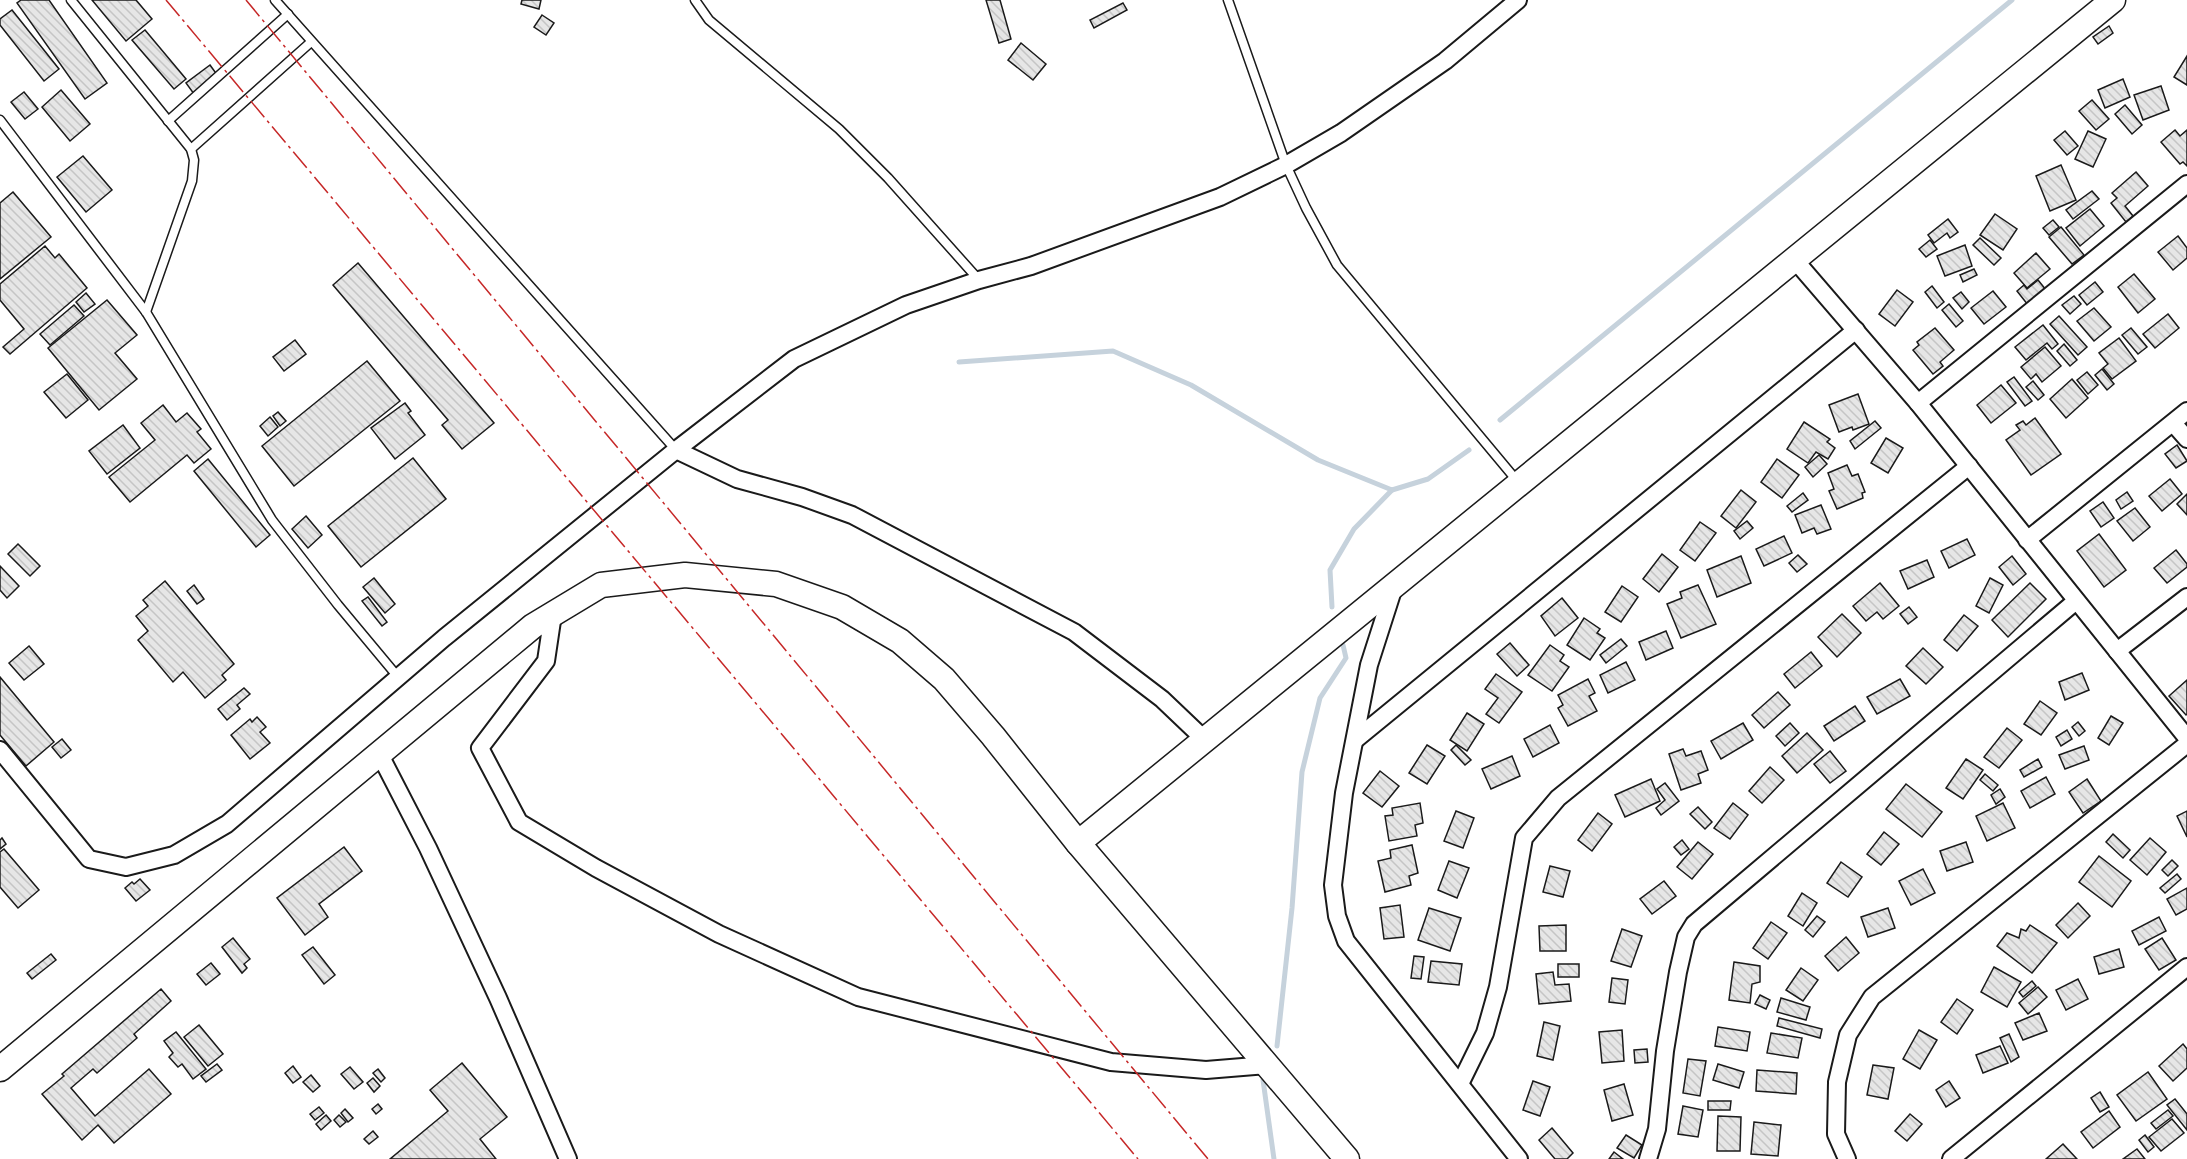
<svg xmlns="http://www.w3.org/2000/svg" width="2187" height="1159" font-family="Manrope,sans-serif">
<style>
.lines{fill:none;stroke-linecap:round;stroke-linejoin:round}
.stream{stroke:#c6d2dc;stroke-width:5}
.building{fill:url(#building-back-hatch);stroke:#1a1a1a;stroke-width:1.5}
.lane-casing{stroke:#1a1a1a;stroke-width:11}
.street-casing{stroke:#1a1a1a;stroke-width:20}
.secondary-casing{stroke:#1a1a1a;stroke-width:27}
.lane{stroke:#fff;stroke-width:8}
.street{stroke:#fff;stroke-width:16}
.secondary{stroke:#fff;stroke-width:24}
.power{stroke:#c62828;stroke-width:1.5;stroke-dasharray:21 4.5 3 4.5;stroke-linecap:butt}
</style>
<defs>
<pattern id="building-back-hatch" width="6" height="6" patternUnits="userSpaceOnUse" patternTransform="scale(1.5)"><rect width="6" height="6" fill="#e6e6e6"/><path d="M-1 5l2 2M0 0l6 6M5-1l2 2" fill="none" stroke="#c5c5c5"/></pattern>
</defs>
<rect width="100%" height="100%" fill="#fff"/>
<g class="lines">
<g class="stream">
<path d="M959,362l154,-11 78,34 127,75 74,30 36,-11 41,-29"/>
<path d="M1500,420l512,-420"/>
<path d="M1332,607l-2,-37 24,-41 38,-39"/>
<path d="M1277,1046l15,-138 10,-136 18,-74 26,-40 -3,-13"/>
<path d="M1263,1080l11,79"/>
</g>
</g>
<g class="building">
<path d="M21,0h28l58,83 -22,16 -68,-96z"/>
<path d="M92,0h44l16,19 -26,22z"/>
<path d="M522,0h19l-2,9 -18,-5z"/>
<path d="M986,0h14l11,39 -12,4z"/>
<path d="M1123,3l4,7 -33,18 -4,-8z"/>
<path d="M12,10l47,59 -15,12 -44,-56v-6z"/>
<path d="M542,15l12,8 -8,12 -12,-8z"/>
<path d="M2109,26l4,7 -15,11 -5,-7z"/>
<path d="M145,30l41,49 -12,10 -42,-49z"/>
<path d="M1021,43l25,21 -13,16 -25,-20z"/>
<path d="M2187,56v29l-13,-8z"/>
<path d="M210,65l8,11 -24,18 -8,-11z"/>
<path d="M2123,79l7,18 -25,11 -7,-18z"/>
<path d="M2161,86l8,24 -26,10 -9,-25z"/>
<path d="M61,90l29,34 -20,17 -28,-34z"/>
<path d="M24,92l14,17 -13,10 -14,-17z"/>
<path d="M2092,100l17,19 -13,11 -17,-19z"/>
<path d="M2125,105l17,20 -10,9 -17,-20z"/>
<path d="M2175,130l5,6 7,-6v36l-4,-4 -3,2 -19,-22z"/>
<path d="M2065,131l13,15 -11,9 -13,-15z"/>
<path d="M2088,131l18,8 -13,28 -18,-8z"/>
<path d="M83,156l29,34 -26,22 -29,-35z"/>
<path d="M2061,165l15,35 -26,11 -14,-35z"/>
<path d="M2136,172l12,14 -23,20 8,10 -7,6 -15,-19 6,-5 -5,-5z"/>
<path d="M2092,191l7,8 -26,20 -7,-9z"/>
<path d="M13,192l38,45 -51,42v-76z"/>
<path d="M2090,209l14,17 -24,20 -14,-18z"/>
<path d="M1995,214l22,15 -14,21 -23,-15z"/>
<path d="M1948,219l10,13 -8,6 -3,-5 -13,10 -6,-8z"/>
<path d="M2053,220l6,7 -10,8 -6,-7z"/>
<path d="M2061,227l23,28 -12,9 -23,-27z"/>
<path d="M2178,236l9,12v10l-14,12 -15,-18z"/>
<path d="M1980,238l21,20 -7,7 -21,-20z"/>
<path d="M1930,240l7,9 -11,8 -7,-8z"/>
<path d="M1965,245l7,21 -27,10 -8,-20z"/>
<path d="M45,246l10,12 4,-4 28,34 -77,66 -7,-7 21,-18 -24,-29v-16z"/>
<path d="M2036,253l14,16 -23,19 -13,-15z"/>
<path d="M358,263l136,160 -32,26 -20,-24 6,-5 -115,-135z"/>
<path d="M1974,269l3,6 -14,7 -3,-7z"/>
<path d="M2134,274l21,25 -17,14 -20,-26z"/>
<path d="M2038,280l8,10 -18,15 -11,-14 7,-6 3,4z"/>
<path d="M2095,282l8,10 -16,13 -8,-10z"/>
<path d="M1932,286l12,16 -7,6 -12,-16z"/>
<path d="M1897,290l16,12 -18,24 -16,-12z"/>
<path d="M1993,291l13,16 -22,17 -13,-16z"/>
<path d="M1961,292l8,10 -7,7 -9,-11z"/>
<path d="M86,293l9,11 -11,8 -8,-10z"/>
<path d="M2074,296l7,8 -11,10 -8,-9z"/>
<path d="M107,300l30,35 -22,18 22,26 -38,31 -51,-62z"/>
<path d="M1949,304l14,17 -7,6 -14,-17z"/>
<path d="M74,305l10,11 -34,29 -10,-11z"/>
<path d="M2094,308l17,19 -17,14 -17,-20z"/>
<path d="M2168,314l11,14 -24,20 -12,-14z"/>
<path d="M2059,316l28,31 -9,8 -28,-31z"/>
<path d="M2043,325l15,19 -6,5 -5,-6 -21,17 -11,-13z"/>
<path d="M1935,328l19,22 -14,12 3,4 -10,8 -20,-24 6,-5 -2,-3z"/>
<path d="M2131,328l16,19 -9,7 -16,-19z"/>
<path d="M2119,338l17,23 -24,18 -9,-11 5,-4 -9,-11z"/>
<path d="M295,340l11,14 -22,17 -11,-14z"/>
<path d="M2064,344l13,16 -7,6 -13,-15z"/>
<path d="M2045,347l16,19 -19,16 -6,-8 -5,5 -10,-12z"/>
<path d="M367,361l33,40 -106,85 -32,-40z"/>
<path d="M2102,369l12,15 -7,6 -12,-15z"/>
<path d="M2087,372l11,13 -10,9 -11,-14z"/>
<path d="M67,374l21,26 -22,18 -22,-26z"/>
<path d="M2014,377l18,24 -7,5 -18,-24z"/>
<path d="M2072,379l16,19 -22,20 -16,-19z"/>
<path d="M2033,381l11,14 -6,5 -12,-13z"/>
<path d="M2001,385l15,18 -25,20 -14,-18z"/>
<path d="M1858,394l11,30 -16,6 -1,-3 -13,5 -10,-27z"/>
<path d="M405,403l6,8 -3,2 17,22 -30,24 -24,-31z"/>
<path d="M163,405l13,17 11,-9 14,16 -4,3 14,17 -17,14 -7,-8 -57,47 -21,-25 46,-37 -14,-17z"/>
<path d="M278,412l8,9 -6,5 -7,-10z"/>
<path d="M270,417l8,10 -10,9 -8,-10z"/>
<path d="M2035,418l26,36 -30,21 -25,-35 14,-10 -4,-5 7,-4 3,4z"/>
<path d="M1875,421l6,7 -26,21 -5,-8z"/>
<path d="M1804,422l26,17 -3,3 8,6 -7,11 -12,-7 -8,11 -21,-14z"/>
<path d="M123,425l17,23 -33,26 -18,-23z"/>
<path d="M1886,438l17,10 -15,25 -17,-10z"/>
<path d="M2177,445l10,16 -11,7 -11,-14z"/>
<path d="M1819,455l8,9 -14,13 -8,-10z"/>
<path d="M413,458l33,41 -85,68 -33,-41z"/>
<path d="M208,459l62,76 -14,12 -62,-76z"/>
<path d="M1777,459l22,16 -17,23 -21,-16z"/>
<path d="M1847,465l5,11 6,-2 7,18 -3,1 1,5 -26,11 -8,-18 5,-2 -6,-16z"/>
<path d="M2170,479l12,15 -20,17 -13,-15z"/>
<path d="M1741,490l15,12 -20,26 -15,-12z"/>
<path d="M2127,492l6,9 -12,8 -5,-9z"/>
<path d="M1803,493l5,7 -16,12 -5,-6z"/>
<path d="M2187,494v21l-10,-11z"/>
<path d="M2103,502l11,16 -13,9 -11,-16z"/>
<path d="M1821,505l10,24 -14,5 -3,-6 -12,5 -7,-18z"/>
<path d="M2135,508l15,19 -17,14 -16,-20z"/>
<path d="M306,516l16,19 -14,13 -16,-19z"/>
<path d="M1747,521l6,7 -13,11 -6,-8z"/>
<path d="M1700,522l16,11 -21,28 -15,-11z"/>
<path d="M2099,534l27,36 -22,17 -27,-36z"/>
<path d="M1784,536l8,17 -28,13 -8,-17z"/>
<path d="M1967,539l8,16 -26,13 -8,-17z"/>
<path d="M18,544l22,22 -10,10 -22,-22z"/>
<path d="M2176,550l11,14v3l-20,16 -13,-15z"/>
<path d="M1662,554l16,13 -19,25 -16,-13z"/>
<path d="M1798,555l9,9 -10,8 -8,-9z"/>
<path d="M1741,556l10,27 -34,14 -10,-27z"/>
<path d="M2012,556l14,18 -13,11 -14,-18z"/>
<path d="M1927,560l7,17 -26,12 -8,-18z"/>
<path d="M0,566l19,20 -12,12 -7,-8z"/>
<path d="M374,578l21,26 -10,9 -22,-26z"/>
<path d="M1990,578l13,7 -14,28 -13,-7z"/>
<path d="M165,581l69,83 -12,11 4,5 -21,18 -22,-26 -10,10 -35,-42 10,-9 -12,-15 12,-10 -5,-6z"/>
<path d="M1880,583l19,23 -16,13 -6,-7 -11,9 -13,-15z"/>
<path d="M2030,583l16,16 -38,38 -16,-17z"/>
<path d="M194,585l10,14 -7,5 -10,-13z"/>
<path d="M1698,585l18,39 -35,14 -14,-34 15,-6 -2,-6z"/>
<path d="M1622,586l16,11 -17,25 -16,-10z"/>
<path d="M368,597l19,25 -5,4 -20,-25z"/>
<path d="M1562,598l16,20 -23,18 -14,-20z"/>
<path d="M1909,607l8,10 -9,7 -8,-10z"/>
<path d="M1842,614l19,19 -24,24 -19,-20z"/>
<path d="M1964,615l14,11 -21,25 -13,-11z"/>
<path d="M1584,618l16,11 -3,4 8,5 -15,22 -23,-15z"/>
<path d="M1666,631l7,17 -27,12 -7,-18z"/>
<path d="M1621,639l6,7 -21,17 -6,-8z"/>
<path d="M1510,643l19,22 -12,11 -20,-22z"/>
<path d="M1550,645l14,10 -4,6 9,6 -17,24 -24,-16z"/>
<path d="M29,646l15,18 -20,16 -15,-17z"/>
<path d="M1923,648l20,19 -17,17 -20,-18z"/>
<path d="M1811,652l11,14 -27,22 -11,-14z"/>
<path d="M1626,662l9,18 -27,13 -8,-18z"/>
<path d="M2082,673l7,17 -24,10 -6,-18z"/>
<path d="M1496,674l26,18 -23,31 -13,-9 12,-16 -13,-9z"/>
<path d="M0,677l54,65 -28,24 -26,-31z"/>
<path d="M1588,679l7,14 -6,3 8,15 -29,15 -10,-18 5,-3 -5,-10z"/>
<path d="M1900,679l10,17 -33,18 -10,-17z"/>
<path d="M2187,680v34l-1,1 -17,-19z"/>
<path d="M244,688l6,6 -13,11 3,4 -13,11 -9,-11z"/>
<path d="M1778,692l12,13 -26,23 -12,-13z"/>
<path d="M2040,701l17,12 -16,22 -17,-11z"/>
<path d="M1855,706l10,15 -31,20 -10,-15z"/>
<path d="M1467,713l17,11 -17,27 -17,-11z"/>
<path d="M2111,716l12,7 -14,22 -11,-7z"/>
<path d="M257,717l9,10 -6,5 10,11 -20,16 -19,-24 19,-16 2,3z"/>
<path d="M2078,722l7,9 -6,5 -7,-9z"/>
<path d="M1743,723l10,17 -32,19 -10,-18z"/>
<path d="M1790,723l9,10 -14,13 -9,-10z"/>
<path d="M1550,725l9,18 -26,14 -9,-18z"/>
<path d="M2007,728l15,12 -23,28 -15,-11z"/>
<path d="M2067,730l5,9 -11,7 -5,-9z"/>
<path d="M1807,733l16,17 -26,23 -15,-17z"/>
<path d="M62,739l9,11 -10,8 -9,-11z"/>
<path d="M1427,745l18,11 -18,28 -18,-11z"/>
<path d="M1456,745l15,15 -6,5 -14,-15z"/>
<path d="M2084,746l5,14 -24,9 -6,-14z"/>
<path d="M1683,749l3,7 15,-5 7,19 -10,4 3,9 -20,7 -12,-36z"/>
<path d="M1830,751l16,20 -16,12 -16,-19z"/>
<path d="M1512,756l8,20 -29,13 -9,-20z"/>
<path d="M1966,759l17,11 -20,29 -17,-11z"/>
<path d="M2038,759l4,8 -18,10 -4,-7z"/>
<path d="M1770,767l14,13 -22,23 -13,-12z"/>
<path d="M1380,771l19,15 -17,21 -19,-14z"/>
<path d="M1985,774l13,11 -5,6 -13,-11z"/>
<path d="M2046,777l9,17 -25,14 -9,-17z"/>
<path d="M1651,779l9,22 -35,16 -10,-22z"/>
<path d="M2087,779l14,22 -18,12 -14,-21z"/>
<path d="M1665,783l14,18 -18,14 -5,-7 9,-8 -8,-11z"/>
<path d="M1906,784l36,28 -20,25 -36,-28z"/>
<path d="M2000,789l5,8 -9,7 -5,-9z"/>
<path d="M1420,803l3,20 -8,2 2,11 -28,5 -4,-25 8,-1 -1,-7z"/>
<path d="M1733,803l15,12 -18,24 -16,-11z"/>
<path d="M2003,803l12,25 -28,13 -11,-25z"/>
<path d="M1698,807l14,15 -7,7 -15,-15z"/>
<path d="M1456,811l18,7 -11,30 -19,-7z"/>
<path d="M2187,811v26l-10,-21z"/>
<path d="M1598,813l14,11 -20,27 -14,-11z"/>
<path d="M1884,832l15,12 -18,21 -14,-11z"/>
<path d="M2113,834l17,16 -7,8 -17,-16z"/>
<path d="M2,838l4,6 -6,5v-9z"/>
<path d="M2150,838l16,14 -19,23 -17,-15z"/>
<path d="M1682,840l7,9 -8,6 -7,-8z"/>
<path d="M1698,842l15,12 -21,25 -15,-12z"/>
<path d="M1966,842l7,20 -26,9 -7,-20z"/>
<path d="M1412,845l6,28 -9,3 2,9 -26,7 -7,-31 13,-3 -1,-8z"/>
<path d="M344,847l18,24 -43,33 9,13 -23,18 -28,-37z"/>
<path d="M4,849l35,41 -21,18 -18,-21v-35z"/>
<path d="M2099,856l32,25 -19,26 -33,-25z"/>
<path d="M2172,860l6,6 -10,10 -6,-6z"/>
<path d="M1449,861l20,7 -12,30 -19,-8z"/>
<path d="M1841,862l21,15 -14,20 -21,-14z"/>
<path d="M1550,866l20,5 -7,26 -20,-5z"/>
<path d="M1923,869l12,24 -24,12 -12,-24z"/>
<path d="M2177,874l4,5 -16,14 -5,-5z"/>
<path d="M140,879l10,11 -14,11 -11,-13 7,-6 2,2z"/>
<path d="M1664,881l12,15 -24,18 -12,-15z"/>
<path d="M2187,888v21l-11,6 -9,-16z"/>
<path d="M1802,893l15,10 -14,23 -15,-10z"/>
<path d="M2078,903l12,13 -22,22 -12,-13z"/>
<path d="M1400,905l4,32 -20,2 -4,-31z"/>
<path d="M1429,908l32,10 -11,33 -32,-11z"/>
<path d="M1888,908l7,20 -27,9 -7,-20z"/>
<path d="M1817,916l8,6 -12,15 -8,-7z"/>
<path d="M2159,917l7,14 -27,14 -7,-14z"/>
<path d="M1771,922l16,11 -19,26 -15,-11z"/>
<path d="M1566,925v26h-26l-1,-25z"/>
<path d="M2030,925l27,18 -25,30 -35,-27 10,-13 12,5 2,-9 5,2z"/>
<path d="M1622,929l20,7 -11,31 -20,-6z"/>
<path d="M1846,937l13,16 -21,18 -13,-15z"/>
<path d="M233,938l17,21 -6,5 3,4 -5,5 -20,-26z"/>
<path d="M2162,938l14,22 -17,10 -14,-21z"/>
<path d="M313,947l22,28 -11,9 -22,-29z"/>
<path d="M2119,949l5,18 -25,7 -5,-17z"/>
<path d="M51,954l5,6 -24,19 -5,-6z"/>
<path d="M1414,956l10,1 -3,22 -10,-1z"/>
<path d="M1431,961l31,3 -3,21 -31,-3z"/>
<path d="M1734,962l26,4v16l-8,2 -2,19 -21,-3z"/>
<path d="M211,963l9,11 -14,11 -9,-11z"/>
<rect x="1558" y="964" width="21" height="13"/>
<path d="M1994,967l27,15 -14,25 -26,-15z"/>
<path d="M1801,968l17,12 -15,21 -17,-11z"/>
<path d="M1553,972l2,13 14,-1 2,17 -32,3 -3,-30z"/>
<path d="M1612,978l16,2 -3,24 -16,-2z"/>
<path d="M2078,979l10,20 -22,11 -10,-20z"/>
<path d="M2032,981l4,5 -13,11 -4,-5z"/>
<path d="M2038,987l9,10 -19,17 -9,-11z"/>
<path d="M161,989l10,12 -37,33 3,4 -40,35 -4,-4 -22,19 24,28 54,-47 22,25 -57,49 -16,-18 -16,15 -40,-46 22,-18 -2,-2z"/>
<path d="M1760,995l10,5 -4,9 -11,-5z"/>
<path d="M1781,998l29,9 -4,13 -29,-8z"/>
<path d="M1957,999l16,11 -16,24 -16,-12z"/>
<path d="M2039,1013l8,18 -24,9 -8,-17z"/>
<path d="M1779,1018l43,11 -2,9 -43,-12z"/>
<path d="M1544,1022l16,4 -7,34 -16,-4z"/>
<path d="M199,1025l24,29 -15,12 -24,-29z"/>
<path d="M1718,1027l32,5 -3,19 -32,-5z"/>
<path d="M1622,1030l2,31 -22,2 -3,-31z"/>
<path d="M1919,1030l18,10 -17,29 -17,-10z"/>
<path d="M176,1032l30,37 -13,10 -11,-15 -4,3 -9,-10 4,-4 -9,-12z"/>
<path d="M1771,1033l31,5 -4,20 -31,-5z"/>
<path d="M2009,1034l10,23 -8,5 -11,-24z"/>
<path d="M2183,1044l4,5v19l-14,13 -14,-15z"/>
<path d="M2000,1046l8,17 -25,10 -7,-18z"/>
<path d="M1647,1049l1,13 -13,1 -1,-13z"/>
<path d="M1688,1059l18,2 -6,35 -17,-3z"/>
<path d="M462,1063l45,54 -27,22 16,20h-106l58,-48 -18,-21z"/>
<path d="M217,1064l5,6 -16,12 -5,-6z"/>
<path d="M1718,1064l26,8 -5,16 -26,-8z"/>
<path d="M1873,1065l21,3 -6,31 -21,-4z"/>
<path d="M293,1066l8,11 -8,6 -8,-10z"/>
<path d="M350,1067l13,15 -9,7 -13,-15z"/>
<path d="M378,1069l7,9 -4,4 -8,-9z"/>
<path d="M1757,1070l40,3 -1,21 -40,-3z"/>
<path d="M2148,1072l19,27 -31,22 -19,-26z"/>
<path d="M311,1075l9,11 -7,6 -10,-10z"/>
<path d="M373,1078l7,8 -6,6 -7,-9z"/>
<path d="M1533,1081l17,6 -10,29 -17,-6z"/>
<path d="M1949,1081l11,17 -14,9 -10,-17z"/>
<path d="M1624,1084l9,31 -21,6 -8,-31z"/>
<path d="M2100,1092l9,15 -9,5 -9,-14z"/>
<path d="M2175,1099l12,15v16l-20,-25z"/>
<path d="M1708,1101h23l-1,9h-22z"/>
<path d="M378,1104l4,5 -6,5 -4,-5z"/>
<path d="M1683,1106l20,4 -5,27 -20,-3z"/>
<path d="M319,1107l5,6 -9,7 -5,-6z"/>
<path d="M345,1109l8,9 -5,4 -7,-9z"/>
<path d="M2168,1110l5,6 -17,13 -5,-6z"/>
<path d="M2109,1111l11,16 -27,21 -12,-16z"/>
<path d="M1910,1114l12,10 -15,17 -12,-10z"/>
<path d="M326,1115l5,6 -10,9 -5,-6z"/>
<path d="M339,1115l7,7 -6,5 -6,-7z"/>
<path d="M1718,1116l23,1 -1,34h-23z"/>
<path d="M2172,1119l12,14 -23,18 -12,-14z"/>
<path d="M1754,1122l27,3 -3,31 -27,-2z"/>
<path d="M1552,1128l21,25 -6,6h-12l-16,-19z"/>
<path d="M373,1131l5,6 -9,7 -5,-5z"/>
<path d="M1626,1135l16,10 -8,13 -17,-10z"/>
<path d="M2145,1135l9,12 -6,5 -9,-12z"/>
<path d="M2063,1144l14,15h-31z"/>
<path d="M2137,1149l8,10h-22z"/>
<path d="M1614,1152l9,7h-14z"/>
</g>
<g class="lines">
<defs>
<g id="lane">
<path d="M71,0l120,149 3,11 -2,21 -46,131"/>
<path d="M275,0l401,450"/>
<path d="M695,0l14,20 130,109 49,49 91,102"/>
<path d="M1228,0l58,165 20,43 31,57 181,217"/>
<path d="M0,120l146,192 126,208 66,85 60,72"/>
<path d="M168,121l120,-107"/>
<path d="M191,149l120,-107"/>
</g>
<g id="street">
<path d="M1794,259l124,144 269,335"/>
<path d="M1918,403l269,-219"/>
<path d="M2173,423l14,16"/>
<path d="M676,450l61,29 65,18 50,18 222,117 88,67 42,40"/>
<path d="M2027,540l160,-129"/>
<path d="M1394,587l-25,78 -25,128 -11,92 4,31 9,25 173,218"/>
<path d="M553,614l-7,47 -66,87 39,74 77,46 123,66 139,63 253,65 95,8 61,-5"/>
<path d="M2117,651l70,-54"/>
<path d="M1355,740l501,-410"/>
<path d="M0,750l89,109 37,8 48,-12 53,-31 217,-186 232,-188 118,-91 112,-54 73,-25 52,-14 189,-69 66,-32 55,-32 104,-72 73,-61"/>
<path d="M379,753l49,95 70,150 70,161"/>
<path d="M1460,1084l25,-51 13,-46 26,-149 34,-40 411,-332"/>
<path d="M1648,1159l9,-30 8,-78 13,-79 8,-35 8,-13 382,-323"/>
<path d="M1847,1159l-11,-25 1,-52 11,-47 24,-38 315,-253"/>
<path d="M1951,1159l236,-192"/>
</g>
<g id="secondary">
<path d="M1078,843l1035,-843"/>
<path d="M0,1069l533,-443 68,-41 84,-10 91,9 66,23 58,34 44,38 49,57 85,107 269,316"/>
</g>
</defs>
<use href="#lane" class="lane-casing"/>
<use href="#street" class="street-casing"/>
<use href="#secondary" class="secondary-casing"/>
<use href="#lane" class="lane"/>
<use href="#street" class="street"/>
<use href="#secondary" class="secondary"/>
<g class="power">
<path d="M166,0l972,1159"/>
<path d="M246,0l962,1159"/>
</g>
</g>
</svg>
